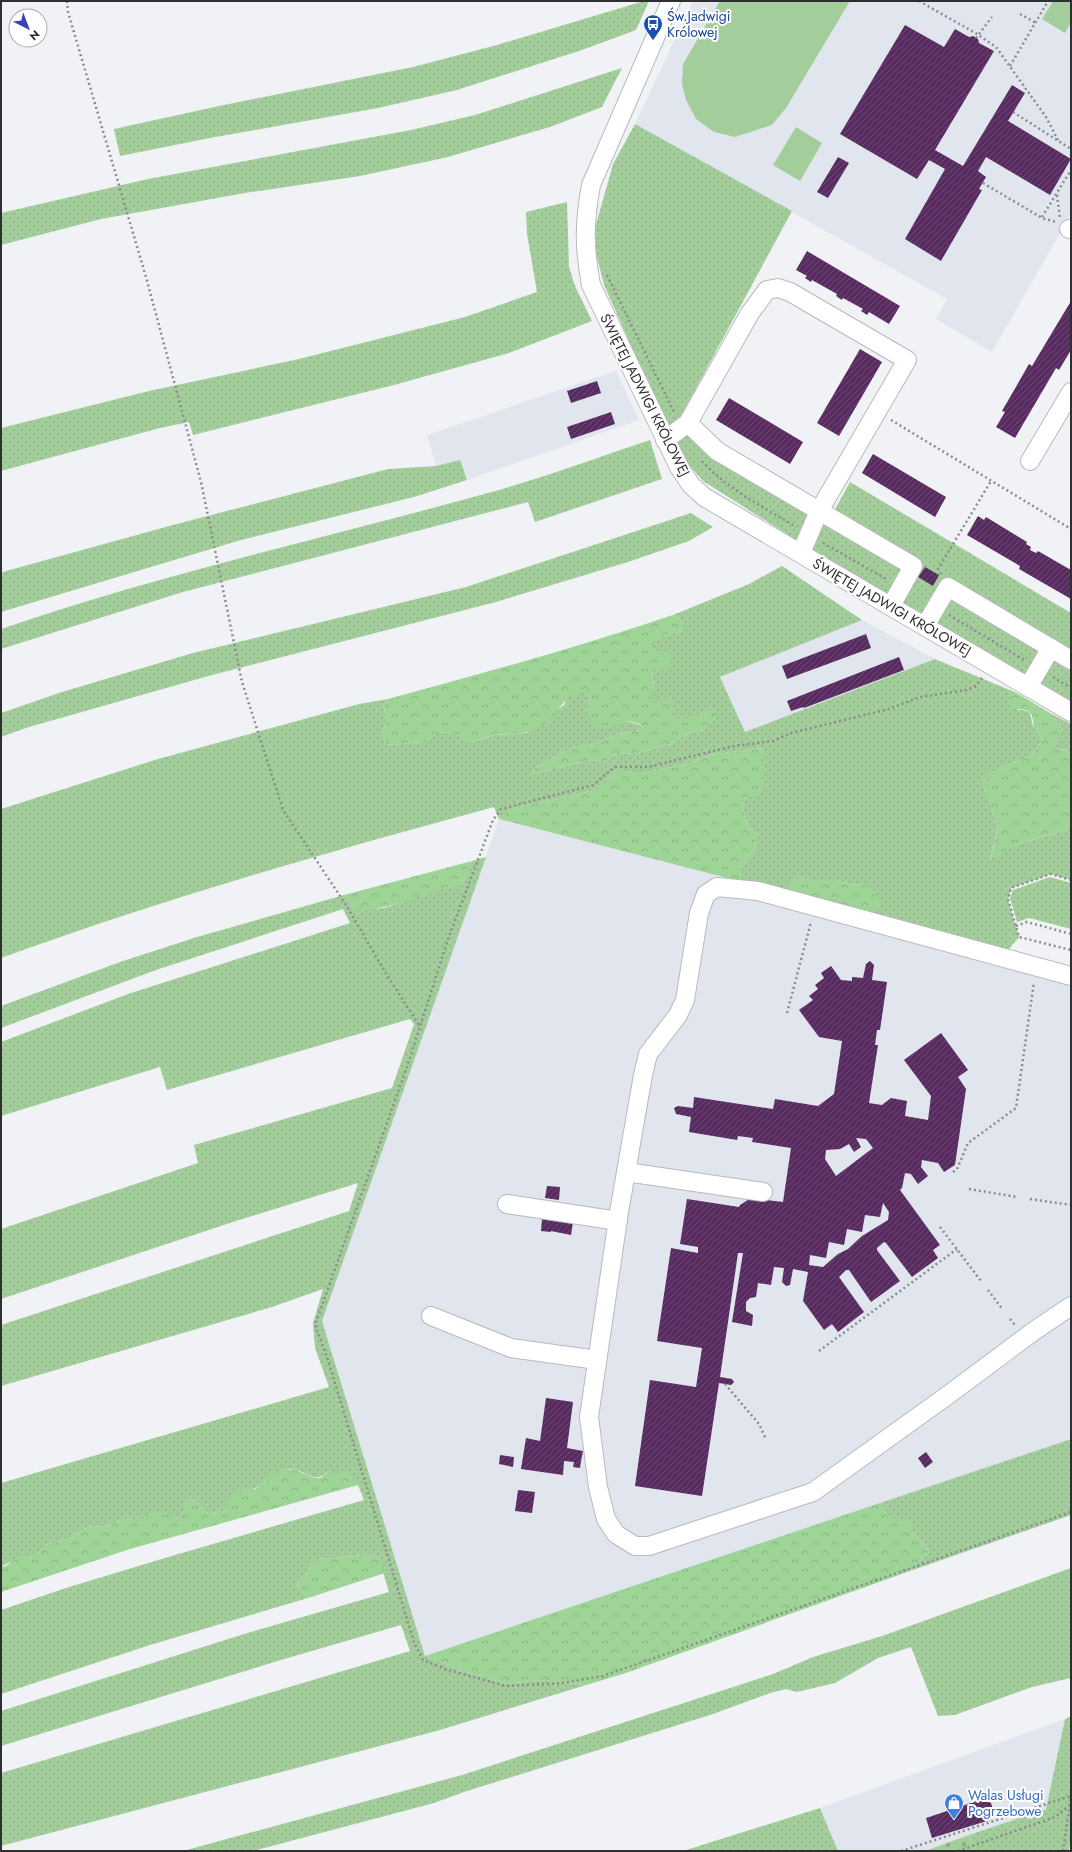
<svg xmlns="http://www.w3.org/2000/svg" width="1072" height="1852" font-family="Jost,sans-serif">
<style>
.built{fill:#e0e5ee}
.grass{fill:url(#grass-dots)}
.forest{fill:url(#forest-crowns)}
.cemetery{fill:url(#cemetery-stones)}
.green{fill:#a3ce9c}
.building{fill:url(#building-hatch);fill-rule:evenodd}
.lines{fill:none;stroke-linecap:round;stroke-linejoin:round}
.minor-casing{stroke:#b8b9bc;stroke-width:20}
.path{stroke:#8b8c8e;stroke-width:2.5;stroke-dasharray:2 3;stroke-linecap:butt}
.minor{stroke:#fff;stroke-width:18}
.labels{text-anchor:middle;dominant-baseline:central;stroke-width:4;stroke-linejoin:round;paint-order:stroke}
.transit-label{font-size:14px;fill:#164399;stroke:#fff;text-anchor:start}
.street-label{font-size:14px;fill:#2e2f30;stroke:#fff}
.shop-label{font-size:14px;fill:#366cbe;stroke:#fff;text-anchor:start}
</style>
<defs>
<pattern id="grass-dots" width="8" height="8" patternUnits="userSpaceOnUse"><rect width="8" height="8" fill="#a3ce9c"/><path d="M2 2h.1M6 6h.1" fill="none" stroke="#8db187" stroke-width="1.8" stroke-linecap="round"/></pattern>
<pattern id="forest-crowns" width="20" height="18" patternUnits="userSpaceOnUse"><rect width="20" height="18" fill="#9ed496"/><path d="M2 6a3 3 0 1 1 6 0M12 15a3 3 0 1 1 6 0" fill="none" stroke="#88b682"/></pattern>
<pattern id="cemetery-stones" width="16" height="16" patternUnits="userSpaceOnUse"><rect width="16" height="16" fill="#a3ce9c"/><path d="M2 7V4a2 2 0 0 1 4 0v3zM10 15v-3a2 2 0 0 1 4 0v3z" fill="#8db187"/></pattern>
<pattern id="building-hatch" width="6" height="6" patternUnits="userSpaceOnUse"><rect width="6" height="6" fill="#582b61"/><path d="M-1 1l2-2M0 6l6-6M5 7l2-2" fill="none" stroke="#6d4974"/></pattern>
</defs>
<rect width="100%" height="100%" fill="#f1f2f5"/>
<g class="built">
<path d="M693,1h378v213l-79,138 -56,-33 11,-20 -312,-175z"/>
<path d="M616,371l23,49 -172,60 -7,-20 -24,6 -9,-31z"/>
<path d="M862,620l73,39 -190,73 -25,-55z"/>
<path d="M499,819l572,147v473l-646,217 -103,-335z"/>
<path d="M1065,1719l-19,90 -121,42h-87l-18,-43z"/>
</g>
<g class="grass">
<path d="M644,1h5l-13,29 -54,20 -125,40 -79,18 -168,30 -90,18 -6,-27 105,-23 194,-39 84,-22z"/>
<path d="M622,68l-20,39 -52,20 -102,30 -88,19 -115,17 -144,26 -100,26v-32l147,-34 263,-49 64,-15z"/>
<path d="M635,124l157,87 -109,201 38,36 113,63 16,-29 221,131v88l-248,-144 -120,-76 -24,-28 -75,-168 -8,-32 -1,-25 18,-64z"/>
<path d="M567,202l2,65 6,19 17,35 -83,32 -115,32 -201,50 -4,-13 -29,6 -159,43v-43l148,-37 150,-32 166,-42 72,-25 -10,-58 -1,-22z"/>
<path d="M650,440l12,39 -127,43 -7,-20 -345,90 -182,57v-20c160,-55 325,-91 487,-136 55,-15 108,-35 162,-53z"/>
<path d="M460,460l7,20 -53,17 -173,43 -240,72v-39l5,-2 167,-46 215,-56 48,-3z"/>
<path d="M691,513l22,14 -24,14 -61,21 -132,40 -284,73 -183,52 -28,10v-24l61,-21 131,-39 273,-66z"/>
<path d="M782,566l80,54 -142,57 25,55 190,-73 82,34 -6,2 7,15c18,0 10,8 17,19 2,4 5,7 8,11l-13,17 -22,8 -18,9 -8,8 16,45 -8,34 23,-15 58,-18v52l-20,-6 -40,14 -3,12 11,37 -11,13 -132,-34 -9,-32 -16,1 -15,-5h-27l-14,-4 -5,18 -51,-13 3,-17 13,-14 2,-13 -10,-15 -5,-17 6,-8 14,-49 -53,7 -21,9 -51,10 -21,-5 -7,6 -3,9 -22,9 -70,15 -7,3 -8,8 -5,-12c-166,45 -332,92 -493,151v-149l157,-50 201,-55 29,-5 -5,8 5,12 -6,14 4,12 40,-3 11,-10 16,1 19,9 22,-7 33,-2 37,-28 4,-8 11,-5h7l4,7 -3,11 19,17c17,-6 21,-8 38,0l-7,4 -19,3 -24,10 -22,4 -39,21 -1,5 60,-14 12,2 15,-9 15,1 37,-10 20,-12 8,-1 9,-4 11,-14 -8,-3c-12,5 -33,15 -44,4 -8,-8 -9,-11 -20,-15l7,-15 -3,-14 22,-15 -21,-5 1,-6 11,-8 18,-5 -1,-10 -8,-6 76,-31z"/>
<path d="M1050,713l21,11v29l-5,-3 -10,-2v-8l7,-11z"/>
<path d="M486,857l-164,464 103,335 35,14 46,14 35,-4 45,5 -146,45 -439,116v-73l409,-122 -9,-26 -120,35 -280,86v-35l243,-77 145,-42 -10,-33 -11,-5 -37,5 -10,-1 -10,6 -3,8 -8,7 -3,7 11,12 -158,47 -149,49v-84l68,-23 106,-32 189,-55 -6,-15 -28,-14c-18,12 -16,5 -33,-1 -7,-2 -16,0 -23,1 -13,16 -14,18 -34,20l-17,20 -14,3 -12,-13 -8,-2 -8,17 -7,3 -5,-2 -48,3 -15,6 -19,1 -16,11 -26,7 -6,7 -9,5 -18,4 -11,6v-84l328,-96 -14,-39 -2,-25 10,-34 -51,18 -271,79v-61l348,-114 9,-28 -122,38 -235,78v-70l197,-66 -4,-18 198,-57 22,-64 -4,-5 -243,71 -7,-23 -159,49v-74l127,-48 222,-71 -7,-14 -187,61 -155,58v-22l119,-44 77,-25 147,-42 12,15 28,-2 56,-19 22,-5 10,-23z"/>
<path d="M1050,877l21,6v46l-42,-11 -12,4 -7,-24 3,-8z"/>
<path d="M1071,1439v76l-161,56 19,-19 -4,-7 -13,-13 -24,-15 -8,-14z"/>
<path d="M1071,1568v110l-39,9 -77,28 -17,1 -27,-69 -33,11 -43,25 -38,9 -11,-3 -16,4 -57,21 -249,78 -30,11 -181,48h-70l279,-76 311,-101 40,-17 69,-21z"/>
<path d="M1071,1716v117l-2,18h-95l-5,-16 77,-26 19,-90z"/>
<path d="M820,1808l18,43h-155z"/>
</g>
<g class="forest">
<path d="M673,615l8,6 1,10 -18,5 -11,8v6l21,5 -8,13 -15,2 4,21 -8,8 11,4 15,-7 2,8 -7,11c14,8 30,0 43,-5l9,2 -12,15 -9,4 -8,1 -20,12 -37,10 -15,-1 -15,9 -12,-2 -60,14 1,-5 39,-21 22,-4 24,-10 19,-3 7,-4c-23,-14 -30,4 -46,0 -3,0 -6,-3 -8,-5l-3,-13 3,-10 -4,-6c-20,-2 -25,17 -39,29 -17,15 -31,10 -52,13 -8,1 -16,5 -23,7l-19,-9 -16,-1 -11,10 -40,3 -4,-12 6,-14 -5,-12 5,-8c96,-26 191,-52 285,-84z"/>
<path d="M1017,693l33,20 13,16 -7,11v8l10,2 5,3v75l-58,18 -23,16 8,-35 -16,-45 8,-8 18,-9 22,-8 13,-17 -9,-12 -2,-13 -6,-5 -16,-2 1,-13z"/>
<path d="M763,748c3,17 1,31 -2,48l-13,1 -6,8 5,17 10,15 -2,13 -13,14 -3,17 -240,-62 8,-8 7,-3 70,-15 22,-9 3,-9 7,-6 21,5 51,-10 21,-9z"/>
<path d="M472,861l-10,23c-35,7 -71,27 -106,26l-12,-15z"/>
<path d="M795,876l14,4h27l15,5 16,-1 7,6 6,14 -4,12 -86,-22 -1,-8z"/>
<path d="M282,1469l14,1 18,8h6l10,-7 17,-1 11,15 -228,64 -129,43v-25l5,-1 14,-11 10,2 9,-5 6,-7 26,-7 16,-11 19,-1 15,-6 24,-2 4,-5 15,-3c5,7 8,9 17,6l8,-17 8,2 12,13 14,-3 9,-14 8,-6 16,-2 9,-7 8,-11z"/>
<path d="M880,1503l8,14 24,3v12l13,13 4,7 -19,19 -287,103 -37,11 -45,-5 -35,4 -46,-14 -35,-14z"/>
<path d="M368,1554l11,5 6,14 -77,25 -11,-12 3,-7 8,-7 3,-8 10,-6 10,1z"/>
</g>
<path class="cemetery" d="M969,1835l5,16h-49z"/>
<g class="green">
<path d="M720,1h130l-64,107 -14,17 -37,12 -21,-5 -18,-13 -10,-19 -4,-16 1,-20z"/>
<path d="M1053,1h18v22l-6,10 -23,-14z"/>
<path d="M796,127l26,16 -22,38 -27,-16z"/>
</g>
<g class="building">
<path d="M905,25l39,22 11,-18 14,8 4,-1 5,3 1,4 15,8 -59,99 28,16 49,-81 13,8 -17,28 63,38 -21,36 -64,-38 -8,14 8,6 -7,12 3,1 -41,71 -36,-22 40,-70 -16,-9 -12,19 -77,-45z"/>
<path d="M838,157l11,6 -21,35 -11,-6z"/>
<path d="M807,251l93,55 -11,18 -20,-12 -2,3 -6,-4 2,-2 -20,-11 -1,2 -6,-4 1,-2 -25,-14 -1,2 -6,-4 2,-2 -11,-6z"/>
<path d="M1071,301v49l-12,20 -3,-2 -41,70 -19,-11 9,-15 -3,-1 27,-47 3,2z"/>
<path d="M860,349l22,13 -43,74 -22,-13z"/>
<path d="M597,381l4,12 -30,10 -4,-12z"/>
<path d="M729,398l74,44 -13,22 -74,-44z"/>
<path d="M611,412l4,12 -44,15 -4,-12z"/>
<path d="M873,454l73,43 -11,20 -73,-44z"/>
<path d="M978,516l6,4 2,-3 41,25 -1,2 5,3 -1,3 6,3 2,-2 33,19v29l-52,-30 1,-3 -53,-31z"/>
<path d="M925,567l14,8 -6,11 -15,-9z"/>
<path d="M866,634l5,14 -84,31 -5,-13z"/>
<path d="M899,657l5,13 -100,38 -1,-1 -12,4 -4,-10z"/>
<path d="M870,961l4,4 -2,15 15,2 -7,48h-3l-2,15h3l-9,58 13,2 9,-7 16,3 -2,15 23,4 3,-24 -27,-36 37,-27 27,37 -10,7 8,12 -11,76 -11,7 -6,-9 -16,-3 -1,7 7,9 -10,8 -7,-10 -6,-1 -3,15 -2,2 40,55 -7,5 5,8 -26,19 -26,-34 -2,-1 -7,6v2l23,31 -29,21 -22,-32h-3l-7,7 25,35 -26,20 -6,-8 -8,6 -21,-29 5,-29 -15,-3 -3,16 -4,1 -4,-4 2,-14 -10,-1 -3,18 -13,-2 -2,14 -6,1 -4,4v9l7,4 -1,11 -20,-4 11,-69h-5l-18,124 12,2 2,3 -3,3 -12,-2 -17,113 -67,-10 15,-106 46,7 6,-39 -45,-7 14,-93 27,5v-6l-18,-3 7,-45 52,8 1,-2 11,-7 32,4 8,-54 -39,-6 1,-4 -15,-2 -1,4 -48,-8 2,-15 -15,-3 -2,-6 4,-2 15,2 1,-11 79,12 2,-10 43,7 16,-12 8,-53 -23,-4 -20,-27 14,-10 -4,-4 9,-7 -3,-4 9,-7 -3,-5 10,-7 10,14 11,1v-4l11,1 3,-14zM856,1138l10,1 7,9 -37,28 -11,-17 1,-9 14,-1 9,-5 5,8 7,-5zM883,1203l6,9 -1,8 -26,16 -14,13 -10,5 -15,13 -14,-2 1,-10 16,3 3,-16 15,3 3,-16 15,3 3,-17 15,2z"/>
<path d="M547,1186l13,1 -1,13 -14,-2z"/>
<path d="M542,1218l31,4 -2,13 -20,-4v1l-10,-1z"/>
<path d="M546,1398l27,4 -6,46 16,3 -2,10 -1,7 -7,-1 1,-5 -10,-1 -1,14 -42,-6 5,-31 14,3z"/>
<path d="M926,1452l7,10 -8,6 -7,-10z"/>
<path d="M500,1455l14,2 -1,10 -14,-3z"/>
<path d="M518,1490l17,2 -3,21 -17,-2z"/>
<path d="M983,1799l8,4 3,9 -4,8 -58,18 -6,-20z"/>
</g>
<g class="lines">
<defs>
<g id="minor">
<path d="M671,1l-80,184c-7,38 -7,62 0,100l88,182 12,18 13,12 367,215"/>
<path d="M1069,229h2"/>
<path d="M688,423l29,28 196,115 -22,40"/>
<path d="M665,440l23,-17 62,-110 17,-23 11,-2 12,4 117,68 -88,151 -18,42"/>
<path d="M1030,461l41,-69"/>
<path d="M925,626l23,-39 123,73"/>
<path d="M1028,687l23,-39"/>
<path d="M1071,976l-313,-85 -41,-4 -11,7 -7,19 -14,87 -7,15 -30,39 -5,21 -24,137 -30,205 9,70 8,32 10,15 19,12h14l164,-54 135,-97 86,-64 37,-25"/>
<path d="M626,1172l137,20"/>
<path d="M507,1204l111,17"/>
<path d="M431,1316l80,32 86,12"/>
</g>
</defs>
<use href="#minor" class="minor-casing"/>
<g class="path">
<path d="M67,1l1,11 78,265 55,205 41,200 41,128 63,95 39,67 34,53"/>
<path d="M919,1l58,33 19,13 50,70 12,23"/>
<path d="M1020,14l16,9"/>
<path d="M976,38l16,-21"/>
<path d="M1010,66l38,-65"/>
<path d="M1013,112l58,37"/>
<path d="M983,183l59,35 14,4"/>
<path d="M1057,195l3,23"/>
<path d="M1042,217l29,-47"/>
<path d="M607,275l68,139"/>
<path d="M891,420l180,109"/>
<path d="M702,461c26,29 62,46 94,66"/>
<path d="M823,543l65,37"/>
<path d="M941,574l-3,-5 53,-88"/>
<path d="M949,615l77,46"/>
<path d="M1053,677l18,11"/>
<path d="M982,678l-6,8 -10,4 -46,7 -31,12 -98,24 -18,8 -39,5 -86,21h-33l-22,18 -92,24 -8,11 -45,119 -40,125 -93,261 12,32 87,285 9,18 22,9 61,17 56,-3 41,-7 468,-164"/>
<path d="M1071,880l-20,-6 -40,14 -3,11 11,38 52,13"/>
<path d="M1016,926l11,-4 44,12"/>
<path d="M787,1013l24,-91"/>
<path d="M953,1172l4,-3 11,-26 48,-35 18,-126"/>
<path d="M969,1189l48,8"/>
<path d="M1030,1199l41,6"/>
<path d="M940,1227l41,54"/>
<path d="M988,1290l15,20"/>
<path d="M1010,1319l5,6"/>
<path d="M819,1351l138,-102"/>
<path d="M725,1384l34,40 7,15"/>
<path d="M901,1851l170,-55"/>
<path d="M958,1851l97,-34 16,-13"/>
<path d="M1063,1851l8,-55"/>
</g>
<use href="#minor" class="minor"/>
</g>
<defs>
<symbol id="bus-pin" viewBox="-11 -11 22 30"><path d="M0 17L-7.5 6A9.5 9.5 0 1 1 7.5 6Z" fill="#1a4fb4" stroke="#fff"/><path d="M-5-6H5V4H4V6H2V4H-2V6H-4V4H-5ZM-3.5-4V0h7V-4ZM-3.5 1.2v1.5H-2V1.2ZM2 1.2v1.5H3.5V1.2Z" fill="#fff"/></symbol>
<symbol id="shop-pin" viewBox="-11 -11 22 30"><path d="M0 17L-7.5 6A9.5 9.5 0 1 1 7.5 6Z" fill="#3f7fe0" stroke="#fff"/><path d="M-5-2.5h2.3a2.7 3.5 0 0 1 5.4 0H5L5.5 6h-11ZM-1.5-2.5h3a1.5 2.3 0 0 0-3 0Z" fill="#fff"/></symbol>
</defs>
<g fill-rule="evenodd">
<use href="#bus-pin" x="642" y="13" width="22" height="30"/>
<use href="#shop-pin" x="943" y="1792" width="22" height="30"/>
</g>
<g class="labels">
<g class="transit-label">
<text x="667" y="16">Św.Jadwigi<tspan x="667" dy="16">Królowej</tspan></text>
</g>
<g class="street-label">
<text transform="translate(645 395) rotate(63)">ŚWIĘTEJ JADWIGI KRÓLOWEJ</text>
<text transform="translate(892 607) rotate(30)">ŚWIĘTEJ JADWIGI KRÓLOWEJ</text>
</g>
<g class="shop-label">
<text x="968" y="1795">Walas Usługi<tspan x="968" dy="16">Pogrzebowe</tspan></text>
</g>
</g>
<rect width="1072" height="1852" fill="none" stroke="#2e2f30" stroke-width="4"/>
<g transform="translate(28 28) rotate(138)"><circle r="19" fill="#ffffff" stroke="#abacac"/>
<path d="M0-3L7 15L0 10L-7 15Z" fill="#3744b7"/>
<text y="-6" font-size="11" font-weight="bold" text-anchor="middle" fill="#2e2f30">N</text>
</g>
</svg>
